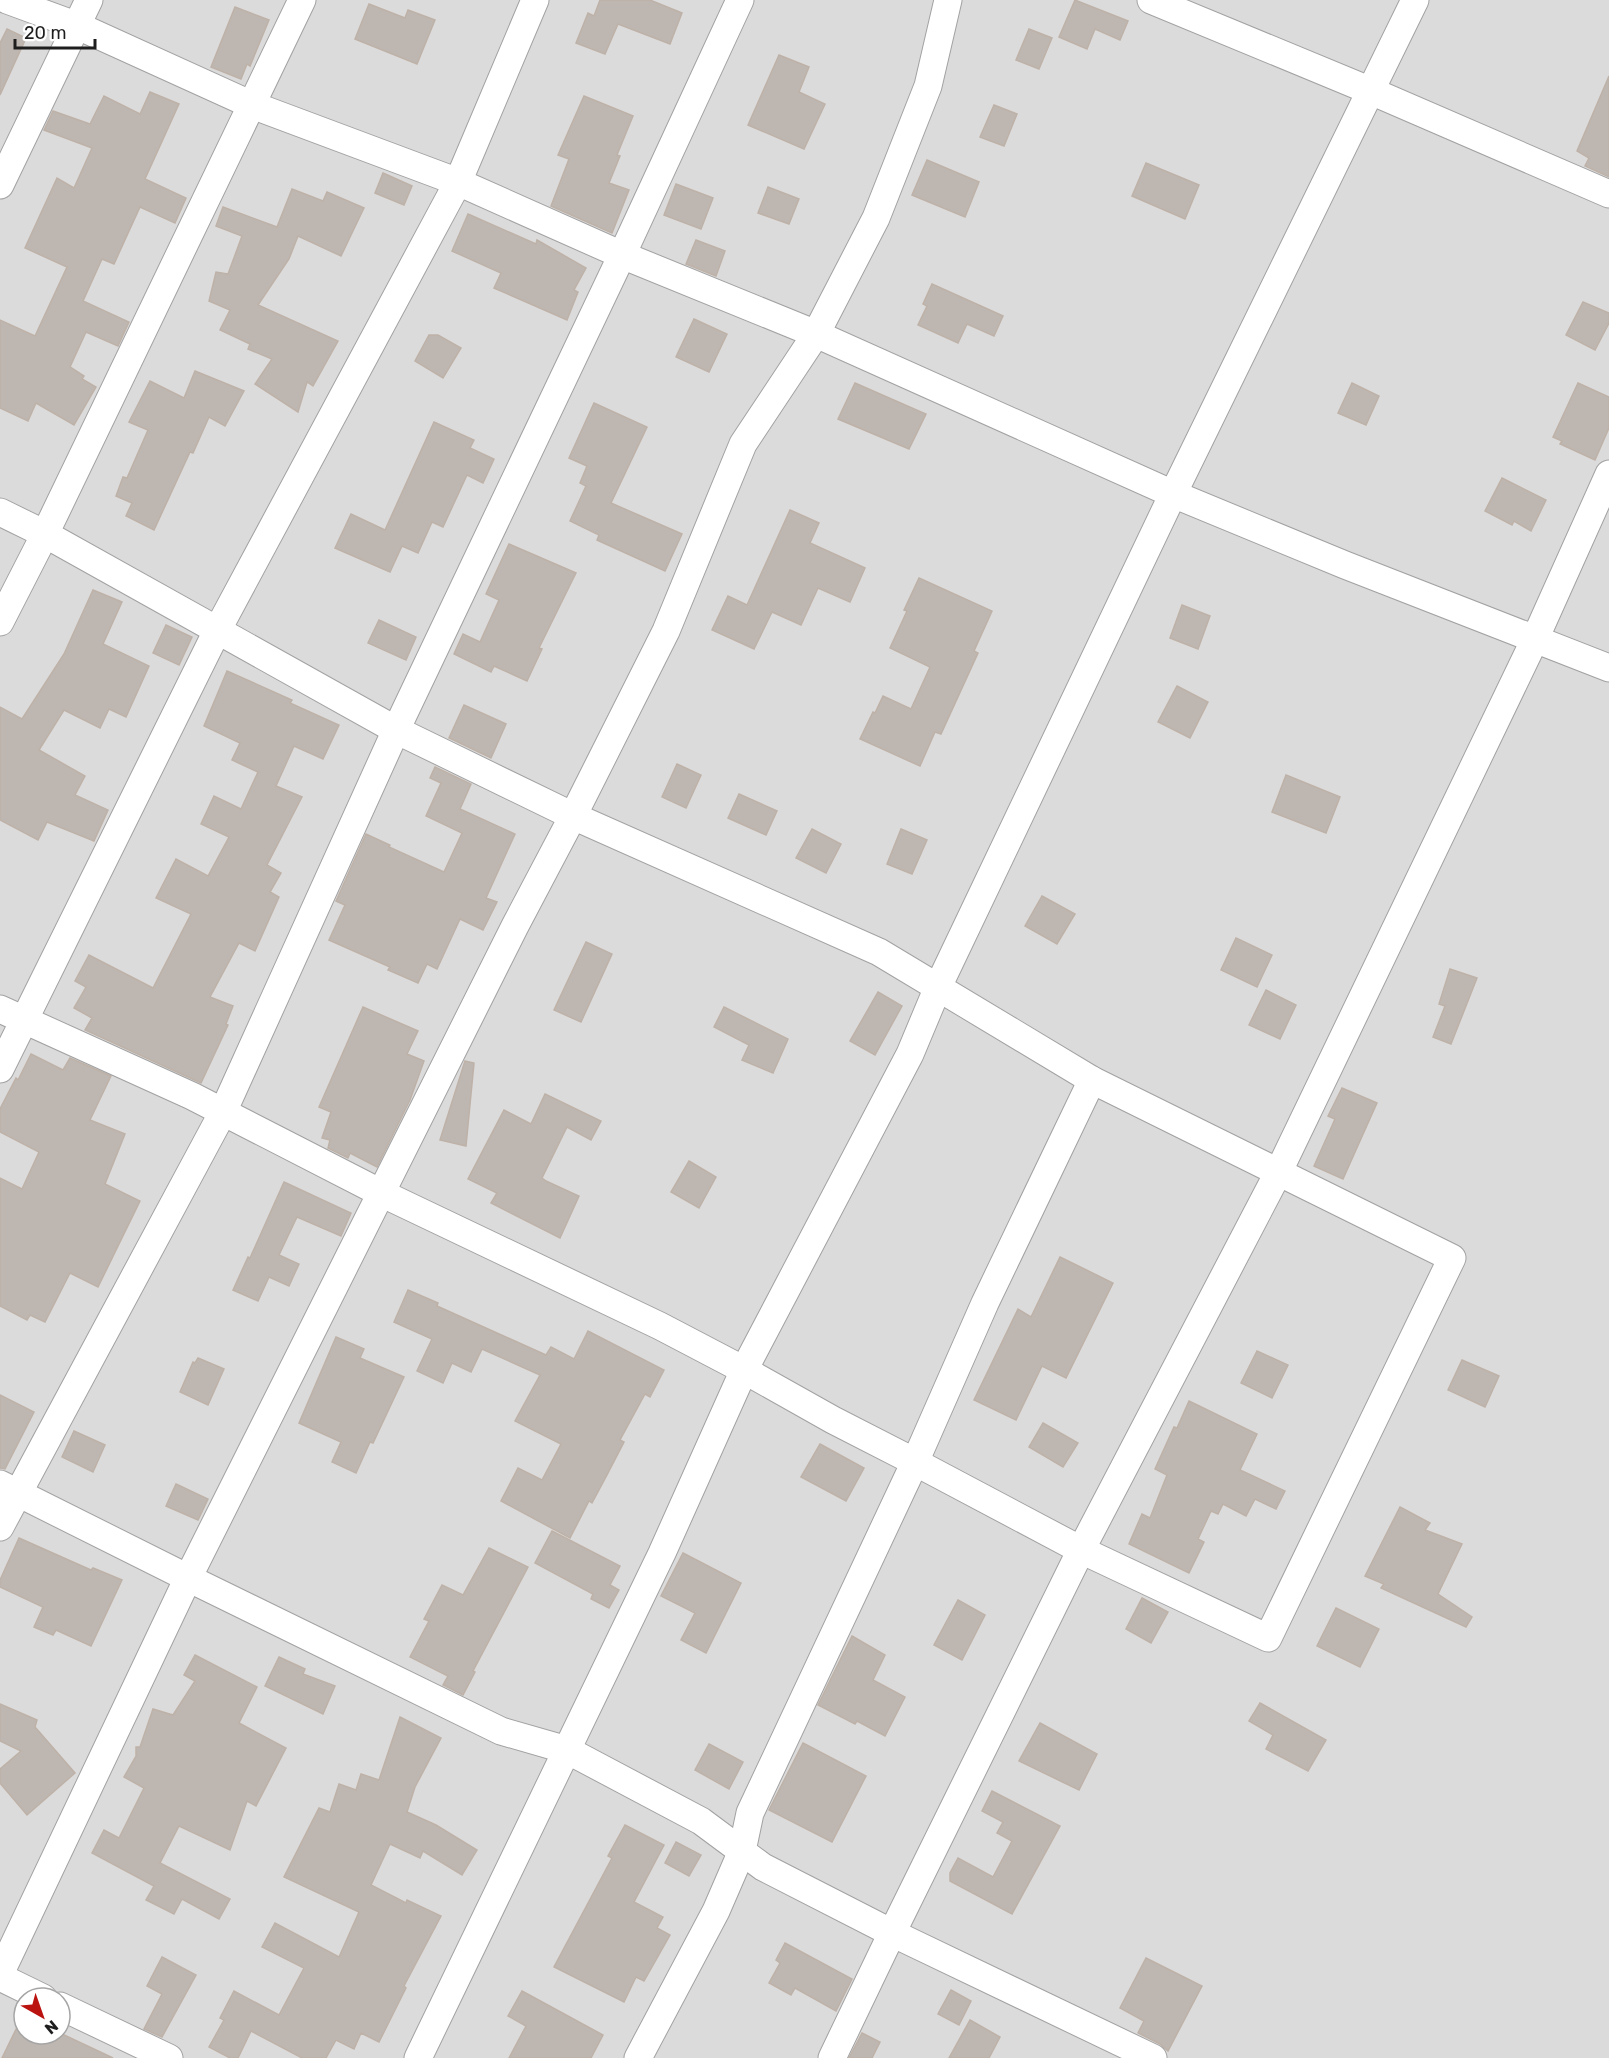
<svg xmlns="http://www.w3.org/2000/svg" width="1609" height="2058" font-family="Rubik,sans-serif">
<style>
.residential{fill:#dcdbdb;fill-rule:evenodd}
.building{fill:#beb7b1;stroke:#beb2a8;stroke-width:1.5}
.lines{fill:none;stroke-linecap:round;stroke-linejoin:round}
.minor-casing{stroke:#a2a2a2;stroke-width:29}
.minor{stroke:#fff;stroke-width:27}
</style>
<rect width="100%" height="100%" fill="#eeebe4"/>
<path class="residential" d="M0,0h1609v2058h-1609zM24,1998h36v36h-36z"/>
<g class="building">
<path d="M600,0h50l32,13 -12,31 -52,-20 -13,30 -29,-11 12,-30 6,3z"/>
<path d="M1075,0l53,21 -8,19 -25,-11 -8,20 -28,-12z"/>
<path d="M369,4l36,14 3,-8 27,10 -18,44 -62,-25z"/>
<path d="M235,7l34,13 -19,46 -3,-2 -6,15 -30,-12z"/>
<path d="M7,29l19,9 -26,57v-52z"/>
<path d="M1029,29l23,9 -13,31 -23,-9z"/>
<path d="M779,55l30,12 -10,25 26,12 -21,45 -56,-24z"/>
<path d="M1609,76v101l-24,-11 4,-8 -12,-7z"/>
<path d="M150,92l29,12 -34,75 41,19 -11,25 -35,-16 -26,57 -12,-5 -19,42 46,21 -11,24 -32,-14 -16,35 14,9 -2,3 14,8 -22,38 -38,-22 -8,18 -28,-13v-88l35,16 32,-69 -42,-19 32,-70 17,10 18,-40 -48,-18 9,-19 37,13 14,-28 36,18z"/>
<path d="M584,96l49,20 -16,39 3,1 -11,27 20,7 -17,43 -61,-27 18,-47 -11,-4z"/>
<path d="M994,105l23,9 -13,32 -24,-9z"/>
<path d="M927,160l52,22 -14,35 -53,-22z"/>
<path d="M1146,163l53,22 -14,34 -53,-23z"/>
<path d="M383,173l29,13 -8,19 -29,-12z"/>
<path d="M676,184l37,14 -12,31 -37,-14z"/>
<path d="M768,187l31,12 -10,25 -31,-11z"/>
<path d="M292,189l31,12 4,-9 37,16 -23,48 -43,-20 -9,23 -31,46 80,36 -25,45 -6,-4 -9,30 -43,-28 17,-25 -24,-10 2,-5 -30,-14 10,-20 -21,-9 7,-29 12,2 14,-38 -26,-10 7,-19 54,20z"/>
<path d="M468,214l68,30 1,-4 49,28 -12,22 4,2 -11,28 -73,-32 7,-15 -49,-22z"/>
<path d="M696,240l29,11 -9,25 -30,-12z"/>
<path d="M932,284l71,32 -9,20 -27,-12 -9,19 -40,-18 9,-19 -4,-2z"/>
<path d="M1583,302l26,11v10l-14,27 -29,-15z"/>
<path d="M694,319l33,15 -18,38 -33,-15z"/>
<path d="M429,335h9l23,13 -18,30 -28,-17z"/>
<path d="M195,371l49,20 -19,35 -16,-9 -16,36 -3,-1 -36,78 -28,-14 6,-13 -16,-7 7,-19 4,1 21,-48 -19,-8 21,-41 34,17z"/>
<path d="M855,383l71,31 -17,35 -71,-30z"/>
<path d="M1352,383l27,13 -13,29 -28,-12z"/>
<path d="M1578,383l31,14v31l-14,32 -35,-16 2,-3 -9,-4z"/>
<path d="M594,403l53,24 -36,76 71,31 -17,37 -68,-31 2,-5 -29,-14 16,-35 -6,-3 7,-17 -18,-8z"/>
<path d="M434,422l40,18 -4,8 24,11 -11,24 -16,-8 -24,52 -11,-5 -14,31 -16,-7 -12,26 -55,-24 16,-34 34,16z"/>
<path d="M1502,478l44,22 -15,31 -17,-10 -2,4 -27,-14z"/>
<path d="M790,510l29,13 -9,20 55,25 -15,34 -32,-14 -17,37 -29,-13 -18,37 -42,-19 16,-34 19,9z"/>
<path d="M509,544l67,29 -37,75 3,1 -15,32 -33,-15 -3,6 -37,-18 9,-20 17,8 19,-42 -13,-6z"/>
<path d="M919,578l73,33 -18,40 4,2 -37,81 -6,-2 -15,34 -60,-27 13,-27 2,1 8,-17 28,13 19,-42 -40,-19 17,-37 -3,-1z"/>
<path d="M93,590l29,12 -19,42 46,22 -23,51 -17,-8 -9,19 -36,-18 -25,40 46,26 -10,19 33,15 -14,31 -47,-19 -9,18 -38,-20v-113l22,12 42,-65z"/>
<path d="M1182,605l28,11 -12,33 -28,-11z"/>
<path d="M379,620l37,17 -10,23 -38,-17z"/>
<path d="M166,625l26,12 -13,28 -26,-12z"/>
<path d="M227,671l65,29 -2,3 49,22 -16,34 -29,-13 -18,40 26,11 -35,68 14,8 -11,19 9,5 -24,54 -16,-8 -29,54 23,9 -7,18 2,1 -27,58 -116,-53 7,-12 -18,-10 12,-21 -11,-6 14,-26 64,33 38,-74 -35,-16 20,-39 32,17 21,-39 -28,-13 13,-28 27,13 17,-37 -26,-12 8,-17 -36,-17z"/>
<path d="M1177,686l31,16 -18,36 -32,-16z"/>
<path d="M464,705l42,19 -15,34 -42,-20z"/>
<path d="M677,764l24,11 -15,33 -24,-11z"/>
<path d="M435,767l36,17 -11,25 55,25 -29,64 11,4 -14,28 -23,-11 -23,50 -10,-5 -9,19 -30,-13 2,-3 -61,-27 16,-35 -9,-4 30,-67 24,11 -1,2 55,25 18,-39 -36,-17 15,-33 -11,-5z"/>
<path d="M1286,775l54,22 -14,36 -54,-21z"/>
<path d="M739,794l38,17 -11,24 -38,-17z"/>
<path d="M812,829l29,15 -15,29 -30,-15z"/>
<path d="M901,829l26,11 -15,34 -25,-10z"/>
<path d="M1042,896l33,18 -18,30 -32,-18z"/>
<path d="M1236,938l36,17 -15,32 -36,-17z"/>
<path d="M586,942l26,12 -31,68 -27,-12z"/>
<path d="M1450,969l27,9 -26,66 -18,-7 12,-31 -6,-2z"/>
<path d="M1266,990l30,15 -16,34 -31,-14z"/>
<path d="M878,992l24,14 -27,49 -25,-14z"/>
<path d="M363,1007l55,24 -11,23 17,7 -14,39 -33,67 -27,-14 -2,5 -20,-10 2,-8 -8,-2 9,-26 -12,-5z"/>
<path d="M724,1007l64,32 -15,34 -31,-13 7,-15 -35,-18z"/>
<path d="M31,1054l32,16 7,-12 41,18 -21,44 35,14 -20,50 35,17 -42,86 -28,-14 -25,49 -15,-7 -3,5 -27,-14v-128l22,11 17,-37 -39,-20v-23l16,-31 2,2z"/>
<path d="M465,1061l9,2 -8,83 -26,-6z"/>
<path d="M1342,1088l35,15 -34,76 -29,-13 21,-47 -7,-3z"/>
<path d="M545,1094l56,27 -10,19 -24,-13 -25,51 4,3 33,15 -19,42 -69,-35 6,-10 -29,-14 36,-69 27,14z"/>
<path d="M689,1161l27,16 -17,31 -28,-16z"/>
<path d="M284,1182l67,31 -10,23 -44,-19 -18,38 20,9 -10,22 -20,-9 -11,24 -25,-11 15,-33 2,1z"/>
<path d="M1060,1257l53,26 -47,95 -24,-12 -26,54 -42,-20 44,-91 13,8z"/>
<path d="M408,1290l30,13 -1,3 109,49 5,-8 23,12 14,-28 76,39 -14,27 -5,-3 -25,46 4,2 -17,33 -15,28 -3,-2 -19,37 -69,-37 17,-33 24,12 19,-36 -46,-23 25,-46 -58,-26 -11,23 -19,-9 -9,20 -26,-12 15,-32 -38,-17z"/>
<path d="M336,1337l28,12 -4,9 44,19 -31,66 -3,-1 -14,31 -24,-11 9,-20 -42,-19z"/>
<path d="M1257,1351l31,14 -16,33 -31,-15z"/>
<path d="M198,1358l26,11 -16,36 -28,-13 13,-30 2,1z"/>
<path d="M1462,1360l37,16 -14,31 -37,-17z"/>
<path d="M0,1395l34,17 -29,57 -5,-1z"/>
<path d="M1189,1401l68,33 -17,36 45,21 -9,18 -21,-10 -9,17 -23,-12 -5,10 -7,-3 -13,28 6,3 -15,31 -60,-29 13,-30 8,4 17,-43 -12,-6 19,-42 3,1z"/>
<path d="M1043,1423l35,20 -15,24 -34,-20z"/>
<path d="M74,1431l31,14 -12,27 -31,-15z"/>
<path d="M820,1444l44,24 -18,33 -45,-24z"/>
<path d="M176,1484l32,15 -10,21 -32,-14z"/>
<path d="M1400,1507l30,16 -5,7 37,14 -24,50 34,23 -6,10 -85,-39 3,-4 -19,-8z"/>
<path d="M552,1531l68,35 -10,19 9,5 -10,18 -18,-9 2,-5 -58,-31z"/>
<path d="M19,1538l72,32 2,-2 29,12 -31,66 -35,-16 -3,5 -19,-8 9,-20 -43,-20v-7z"/>
<path d="M489,1548l39,19 -55,104 2,1 -12,23 -20,-10 5,-9 -38,-19 19,-36 -5,-2 18,-34 21,10z"/>
<path d="M683,1553l58,30 -35,70 -25,-13 14,-27 -34,-17z"/>
<path d="M1142,1598l26,14 -17,31 -25,-14z"/>
<path d="M958,1600l27,15 -23,45 -28,-15z"/>
<path d="M1336,1608l43,21 -19,38 -43,-21z"/>
<path d="M852,1636l33,19 -12,25 32,17 -20,39 -28,-15 -2,3 -37,-19z"/>
<path d="M195,1655l62,32 -18,36 47,25 -30,58 -9,-5 -17,49 -51,-24 -19,37 70,36 -11,20 -37,-20 -8,15 -28,-14 8,-14 -62,-33 12,-23 15,8 25,-50 -20,-11 12,-21v-9h4l13,-38 20,6 22,-34 -11,-6z"/>
<path d="M279,1657l26,12 -2,5 32,12 -12,28 -58,-28z"/>
<path d="M1260,1703l66,37 -18,31 -42,-22 7,-14 -24,-14z"/>
<path d="M0,1704l37,16 -2,7 40,46 -48,42 -27,-32v-14l21,-18 -21,-10z"/>
<path d="M400,1717l41,21 -26,49 -8,25 29,13 41,25 -15,25 -39,-24 -3,7 -30,-14 -19,41 35,18 1,-3 34,16 -37,70 2,2 -27,54 -18,-9 -7,16 -18,-9 -10,18h-24l-51,-27 -13,27h-8l-21,-11 15,-27 -4,-2 14,-27 45,24 25,-47 -42,-21 13,-24 64,34 20,-45 -75,-35 35,-69 11,4 9,-28 17,6 5,-16 18,6z"/>
<path d="M1040,1723l57,31 -18,36 -60,-29z"/>
<path d="M803,1743l63,33 -34,66 -63,-32z"/>
<path d="M709,1744l34,18 -14,27 -34,-19z"/>
<path d="M992,1791l68,35 -48,88 -62,-33v-8l8,-15 35,19 19,-36 -15,-8 6,-11 -21,-11z"/>
<path d="M625,1825l39,20 -30,57 29,15 -6,11 13,7 -26,46 -8,-4 -12,25 -70,-35 58,-109 -4,-2z"/>
<path d="M676,1842l25,13 -12,21 -24,-13z"/>
<path d="M785,1943l67,36 -16,32 -41,-23 -4,7 -22,-12 11,-20 -4,-3z"/>
<path d="M162,1957l34,18 -34,62 -18,-8 18,-35 -15,-8z"/>
<path d="M1146,1958l56,28 -34,65 -8,-7 -22,-11 6,-12 -24,-13z"/>
<path d="M951,1990l20,11 -12,24 -21,-11z"/>
<path d="M522,1991l81,44 -12,23h-82l17,-32 -18,-10z"/>
<path d="M23,2015l1,19 36,-1 53,25h-111z"/>
<path d="M970,2020l30,17 -11,21h-40z"/>
<path d="M862,2033l18,9 -8,16h-23z"/>
</g>
<g class="lines">
<defs>
<g id="minor">
<path d="M7,0l71,26 174,79 206,77 164,73 194,79 357,160 172,71 264,103"/>
<path d="M1151,0l220,91 238,103"/>
<path d="M0,185l89,-185"/>
<path d="M0,512l45,22 351,196 177,86 306,136 213,128 360,178 -184,380 -187,-88 -166,-88 -82,-42 -89,-50 -84,-44 -279,-133 -189,-97 -192,-87"/>
<path d="M0,622l45,-88 257,-534"/>
<path d="M0,1069l218,-440 240,-447 77,-182"/>
<path d="M0,1484l188,94 313,153 66,19 134,71 62,46 129,66 261,125"/>
<path d="M0,1527l223,-415 173,-382 226,-475 118,-255"/>
<path d="M0,1974l188,-396 327,-652 58,-110 93,-185 77,-187 73,-110 60,-116 52,-132 20,-86"/>
<path d="M0,1977l43,21"/>
<path d="M60,2006l109,52"/>
<path d="M418,2058l244,-505 82,-183 166,-316 28,-67 235,-493 242,-494"/>
<path d="M638,2058l78,-147 26,-60 8,-38 165,-351 70,-159 107,-223"/>
<path d="M832,2058l60,-125 189,-383 197,-377 257,-534 74,-165"/>
</g>
</defs>
<use href="#minor" class="minor-casing"/>
<use href="#minor" class="minor"/>
</g>
<g transform="translate(42 2016) rotate(140)"><circle r="28" fill="#ffffff" stroke="#a5a5a5" stroke-width="1.5"/>
<path d="M0-4.5L10 22L0 15L-10 22Z" fill="#bb1310"/>
<text y="-9" font-size="16" font-weight="bold" text-anchor="middle" fill="#1e1e1e">N</text>
</g>
<path d="M15 39v9h80v-9" fill="none" stroke="#1e1e1e" stroke-width="3"/>
<text x="24" y="39" font-size="18" fill="#1e1e1e" stroke="#ffffff" stroke-width="4.5" paint-order="stroke">20 m</text>
</svg>
